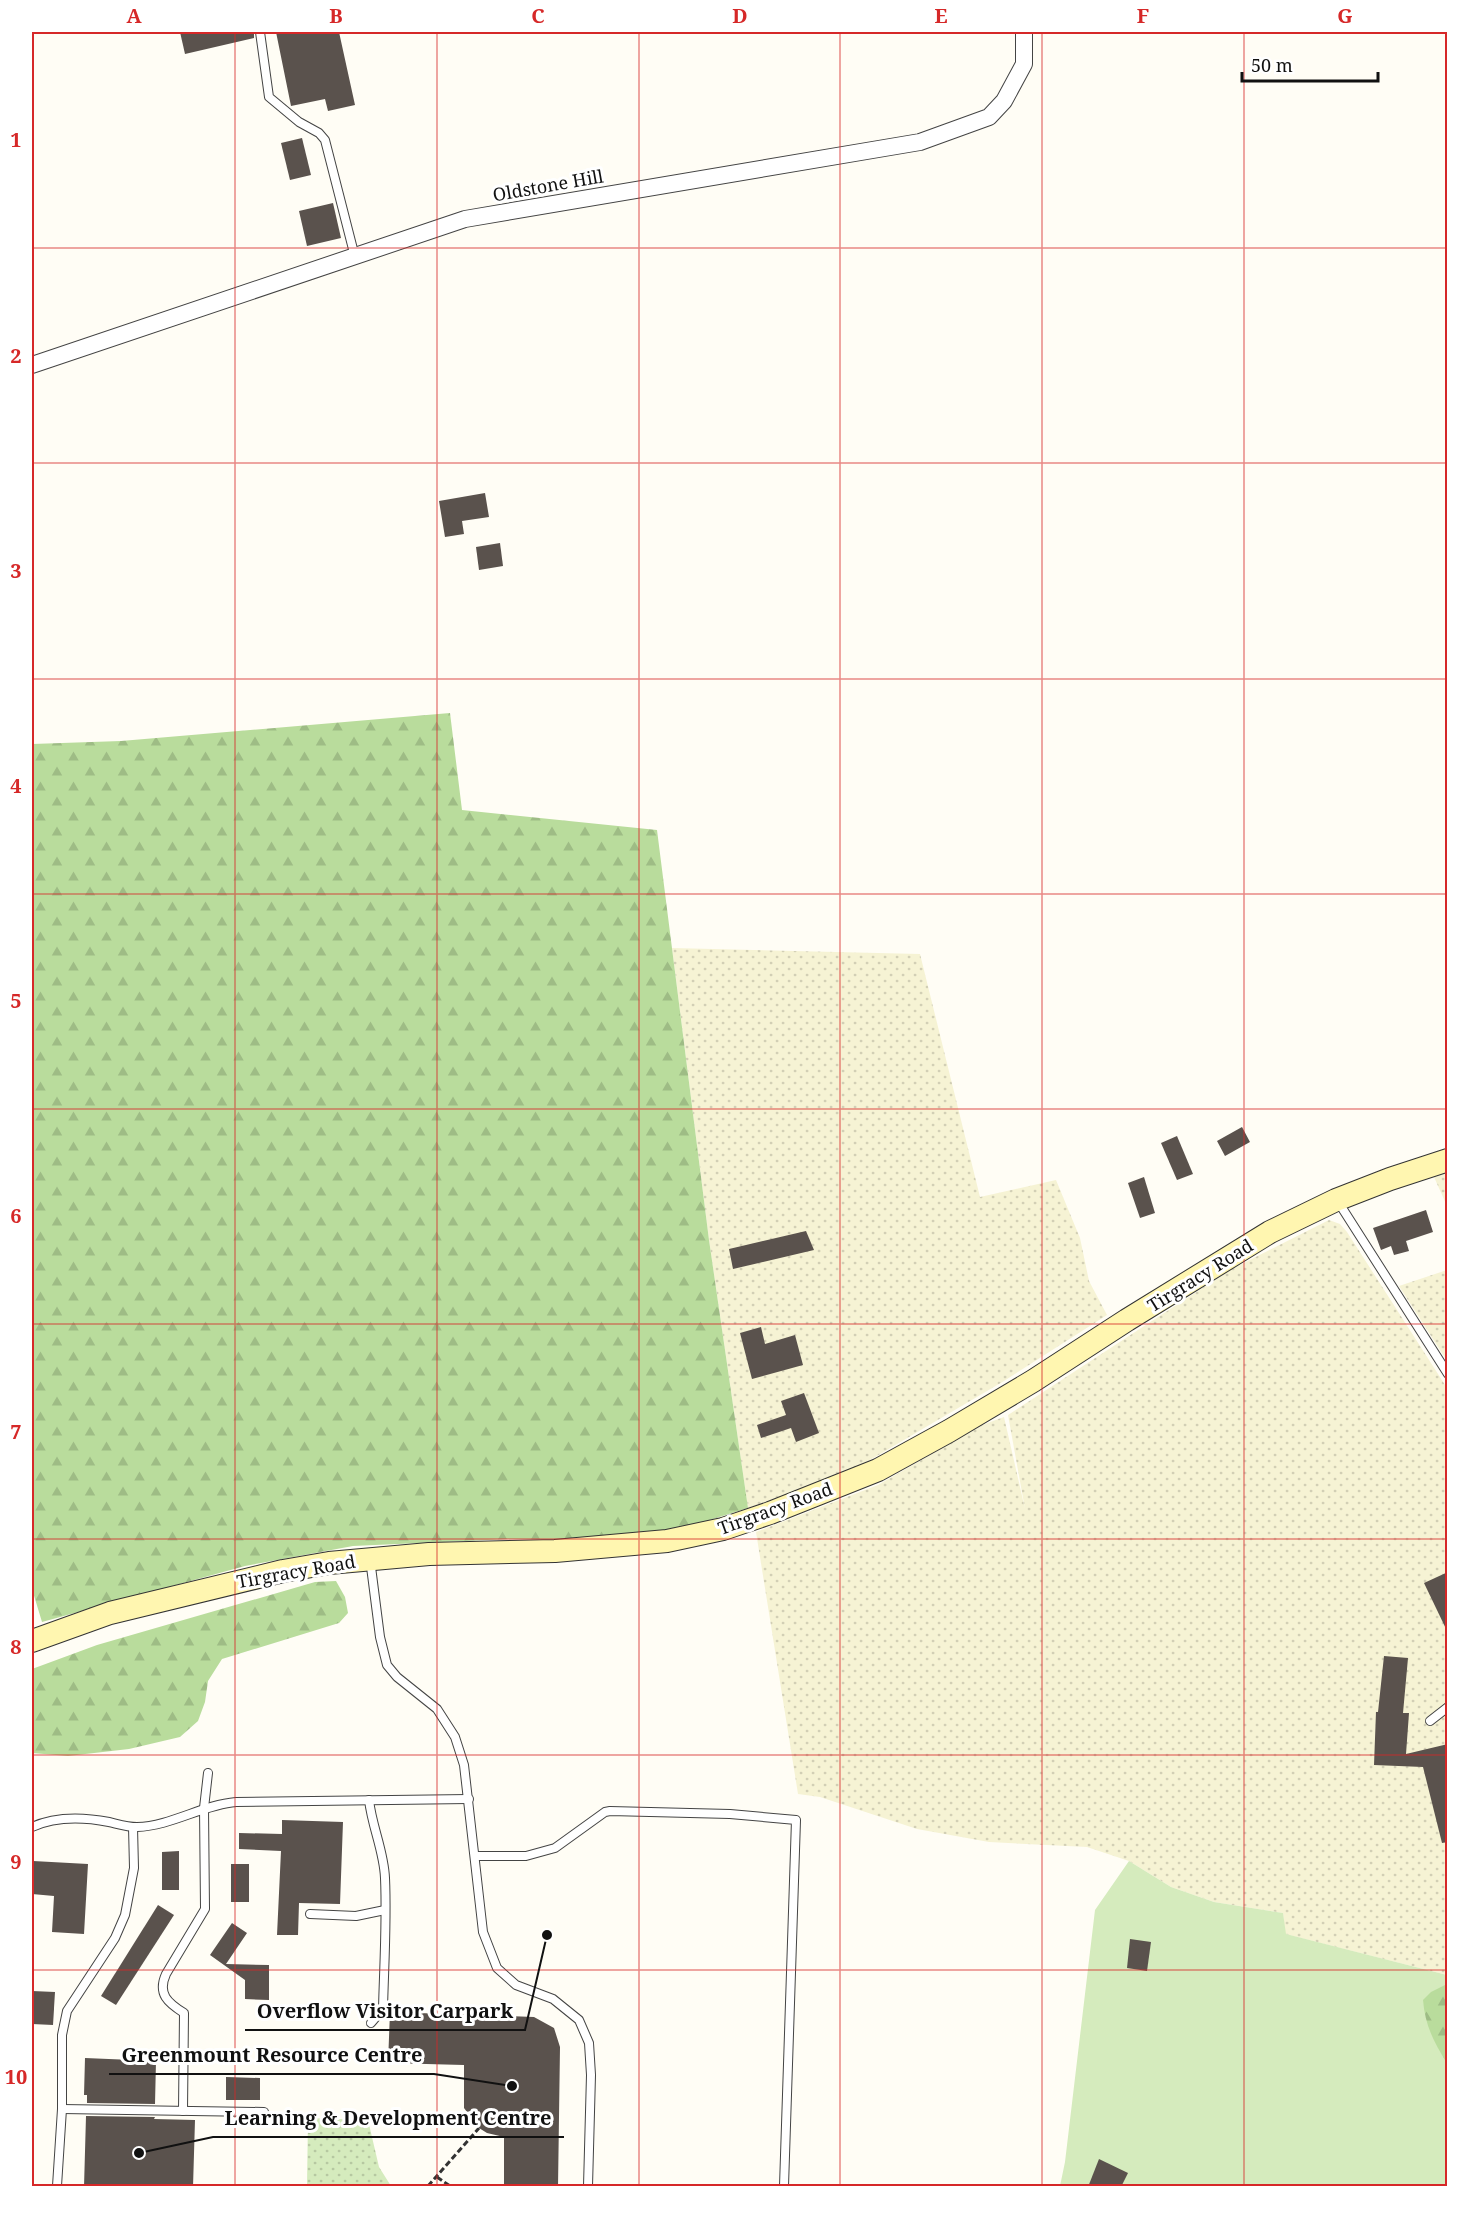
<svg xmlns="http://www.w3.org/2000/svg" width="1479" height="2218" font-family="'Noto Serif',serif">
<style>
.farmland{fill:url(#farmland-dots)}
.grass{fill:#d5ebbd}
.forest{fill:url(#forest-firs)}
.park{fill:url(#park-dots)}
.building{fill:#5a524d}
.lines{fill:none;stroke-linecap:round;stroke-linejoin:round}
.lane-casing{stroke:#444;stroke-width:10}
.street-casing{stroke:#444;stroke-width:18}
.secondary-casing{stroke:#333;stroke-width:24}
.path{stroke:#333;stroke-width:3;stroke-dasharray:6 3;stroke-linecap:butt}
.lane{stroke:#fff;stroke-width:8}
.street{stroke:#fff;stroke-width:16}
.secondary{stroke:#fff6b0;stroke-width:22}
.grid{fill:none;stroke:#d62828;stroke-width:1.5;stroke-opacity:0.55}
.labels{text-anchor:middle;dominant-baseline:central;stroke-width:6;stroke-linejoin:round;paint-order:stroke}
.street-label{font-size:18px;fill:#111;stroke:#fff}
.leader{fill:none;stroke:#111;stroke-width:2}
.callout-dot{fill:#111;stroke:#fff;stroke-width:2}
.callout-label{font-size:20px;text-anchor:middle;font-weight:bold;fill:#111;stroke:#fff;stroke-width:6;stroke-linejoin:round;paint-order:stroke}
.neatline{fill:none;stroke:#d62828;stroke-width:2}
.grid-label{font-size:20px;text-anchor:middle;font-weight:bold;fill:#d62828}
</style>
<defs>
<pattern id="farmland-dots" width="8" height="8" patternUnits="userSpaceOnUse" patternTransform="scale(1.5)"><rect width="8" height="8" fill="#f6f3d4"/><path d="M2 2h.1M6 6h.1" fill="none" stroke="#d2cfb5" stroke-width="1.8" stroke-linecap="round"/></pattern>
<pattern id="forest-firs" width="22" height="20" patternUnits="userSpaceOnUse" patternTransform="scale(1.5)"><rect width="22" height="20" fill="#b9dc9c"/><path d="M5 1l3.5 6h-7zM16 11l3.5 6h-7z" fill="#9ebc85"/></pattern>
<pattern id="park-dots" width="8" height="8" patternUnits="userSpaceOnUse" patternTransform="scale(1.5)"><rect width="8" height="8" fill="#d5ebbd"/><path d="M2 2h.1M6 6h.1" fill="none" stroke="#b6c8a1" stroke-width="1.8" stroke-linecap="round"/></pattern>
</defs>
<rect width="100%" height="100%" fill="#fffdf5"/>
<g class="farmland">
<path d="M672,948l248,6 60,243 76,-17 24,58 9,43 18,34 -103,66 -151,89 -105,38 -39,-268z"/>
<path d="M1447,1173h1l-1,33 -13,-29z"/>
<path d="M1329,1220l11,4 7,8 100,156v587l-162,-41 -2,-21 -69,-11 -43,-15 -42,-26 -42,-14 -98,-5 -72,-13 -97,-32 -22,-3 -42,-262 122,-47 104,-60 22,-8 21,92 -17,-94 222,-145z"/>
<path d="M1447,1270h1l-1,91 -48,-75z"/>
</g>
<path class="grass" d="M1129,1861l42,26 43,15 69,11 3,21 161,41v211h-387l5,-24 30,-252z"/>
<g class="forest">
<path d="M450,713l12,97 195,20 52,410 39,268 -70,22 -81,10 -85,-1 -159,7 -108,20 -203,56 -10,-33v-845l89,-3z"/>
<path d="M336,1581l9,16 3,16 -9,10 -117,36 -14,22 -3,21 -7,19 -18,16 -51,12 -61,7 -36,-3v-84l65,-24 218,-63z"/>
<path d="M1447,1984v79c-13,-20 -22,-38 -24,-63l8,-8z"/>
</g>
<path class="park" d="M308,2118l60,2 11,47 12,19h-84z"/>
<g class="building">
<path d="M180,32h74v6l-69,16z"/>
<path d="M276,32h63l16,73 -27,6 -3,-12 -34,7z"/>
<path d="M302,138l9,37 -21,5 -9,-37z"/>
<path d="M333,203l8,35 -34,8 -8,-35z"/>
<path d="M485,493l4,24 -27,4 2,13 -19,3 -6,-36z"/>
<path d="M500,543l3,23 -24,4 -3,-23z"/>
<path d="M1242,1127l8,15 -25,14 -8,-15z"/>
<path d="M1177,1136l16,38 -16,6 -16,-37z"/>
<path d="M1144,1177l11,36 -15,5 -12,-35z"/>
<path d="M1426,1210l7,22 -27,9 3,10 -15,4 -3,-9 -10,4 -8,-22z"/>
<path d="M806,1231l8,19 -81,19 -4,-20z"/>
<path d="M761,1327l4,17 30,-9 8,30 -51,14 -12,-46z"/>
<path d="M804,1393l15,40 -23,9 -5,-14 -30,10 -4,-13 29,-10 -5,-14z"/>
<path d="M1448,1572v61l-24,-50z"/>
<path d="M1384,1656l24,2 -5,55h6l-3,41 42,-10v98l-6,1 -19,-76 -49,-2 2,-53h2z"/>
<path d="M282,1820l61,2 -3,82 -41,-1 -1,32h-21l4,-84 -42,-2v-16l43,1z"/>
<path d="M179,1851v39h-17v-38z"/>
<path d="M33,1861l55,3 -4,70 -32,-2 2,-36 -22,-2z"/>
<rect x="231" y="1864" width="18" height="38"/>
<path d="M158,1905l16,10 -58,90 -15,-9z"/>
<path d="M232,1923l15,10 -21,31 43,1v35l-24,-1v-19l-35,-25z"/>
<path d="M1130,1939l21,3 -4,29 -20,-3z"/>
<path d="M32,1991l23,1 -2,33 -21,-1z"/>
<path d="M390,2012l144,5 20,11 6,19 -2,140h-54v-50l-17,-4 -8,-5 -15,-20v-43l-76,-2z"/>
<path d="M85,2058l71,3 -1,43 -68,-1v-8h-3z"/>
<path d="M226,2077l34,1v22h-34z"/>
<path d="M86,2116l69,1 -1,2 41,1 -2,67h-109z"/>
<path d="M1099,2159l29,14 -7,14h-33z"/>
</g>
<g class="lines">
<defs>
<g id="lane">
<path d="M260,32l9,65 30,25 20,11 6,7 30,117"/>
<path d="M1337,1200l111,174"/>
<path d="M370,1559l10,78 7,28 10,12 40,32 18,28 9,28 19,167 14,36 19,17 37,14 26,21 10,23 2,32 -3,111"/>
<path d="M1430,1721l18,-14"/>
<path d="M369,1800c3,27 15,51 16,78 2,43 -1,88 -2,131l-12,14"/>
<path d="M32,1827c24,-11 51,-10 77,-5 9,2 18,5 28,5 34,-1 65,-22 99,-25l233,-3"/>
<path d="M475,1856h51l29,-8 50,-36 5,-1 120,3 66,6 -12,366"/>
<path d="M310,1914l46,2 29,-6"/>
<path d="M62,2109l202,3"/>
<path d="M183,2111l1,-98c-16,-10 -27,-19 -18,-39l39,-65 -1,-101 4,-35"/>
<path d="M57,2186l5,-77v-74l5,-24 48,-73 10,-23 9,-47 -1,-41"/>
</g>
<path id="street" d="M32,365l433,-146 455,-77 69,-25 15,-16 20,-37v-32"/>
<path id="secondary" d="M32,1641l78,-28 173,-42 46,-8 100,-9 126,-3 112,-10 56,-12 47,-16 108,-43 71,-39 84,-50 94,-61 143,-88 66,-32 54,-21 58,-19"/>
</defs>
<use href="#lane" class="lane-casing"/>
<use href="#street" class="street-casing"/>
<use href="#secondary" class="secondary-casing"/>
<g class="path">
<path d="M437,2177l13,9"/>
<path d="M428,2186l51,-58"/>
</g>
<use href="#lane" class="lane"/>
<use href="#street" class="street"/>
<use href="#secondary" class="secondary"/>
</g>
<path class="grid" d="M235,32v2154M437,32v2154M639,32v2154M840,32v2154M1042,32v2154M1244,32v2154M32,248h1416M32,463h1416M32,679h1416M32,894h1416M32,1109h1416M32,1324h1416M32,1539h1416M32,1755h1416M32,1970h1416"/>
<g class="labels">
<g class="street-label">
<text transform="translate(548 185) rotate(-10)">Oldstone Hill</text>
<text transform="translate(1200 1275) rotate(-32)">Tirgracy Road</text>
<text transform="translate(775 1508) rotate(-20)">Tirgracy Road</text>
<text transform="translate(296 1571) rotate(-10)">Tirgracy Road</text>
</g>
</g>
<path class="leader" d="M547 1935L525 2030H245M512 2086L434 2074H109M139 2153L213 2137H564"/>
<g class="callout-dot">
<circle cx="547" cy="1935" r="6"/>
<circle cx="512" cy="2086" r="6"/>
<circle cx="139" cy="2153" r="6"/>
</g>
<g class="callout-label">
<text x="385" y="2018">Overflow Visitor Carpark</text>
<text x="272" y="2062">Greenmount Resource Centre</text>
<text x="388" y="2125">Learning &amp; Development Centre</text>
</g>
<rect width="1479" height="2218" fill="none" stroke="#ffffff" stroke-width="66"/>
<path d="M1242 72v9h136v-9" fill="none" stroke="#111111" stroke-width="3"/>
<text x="1251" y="72" font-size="18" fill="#111111" stroke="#ffffff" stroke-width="4.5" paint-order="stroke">50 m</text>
<rect x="33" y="33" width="1413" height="2152" class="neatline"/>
<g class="grid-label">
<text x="134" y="23">A</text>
<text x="336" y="23">B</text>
<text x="538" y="23">C</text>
<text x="740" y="23">D</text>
<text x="941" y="23">E</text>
<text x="1143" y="23">F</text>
<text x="1345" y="23">G</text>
<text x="16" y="147">1</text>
<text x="16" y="363">2</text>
<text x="16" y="578">3</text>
<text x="16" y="793">4</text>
<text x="16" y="1008">5</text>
<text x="16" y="1223">6</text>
<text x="16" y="1439">7</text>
<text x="16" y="1654">8</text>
<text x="16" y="1869">9</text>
<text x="16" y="2084">10</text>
</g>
</svg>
